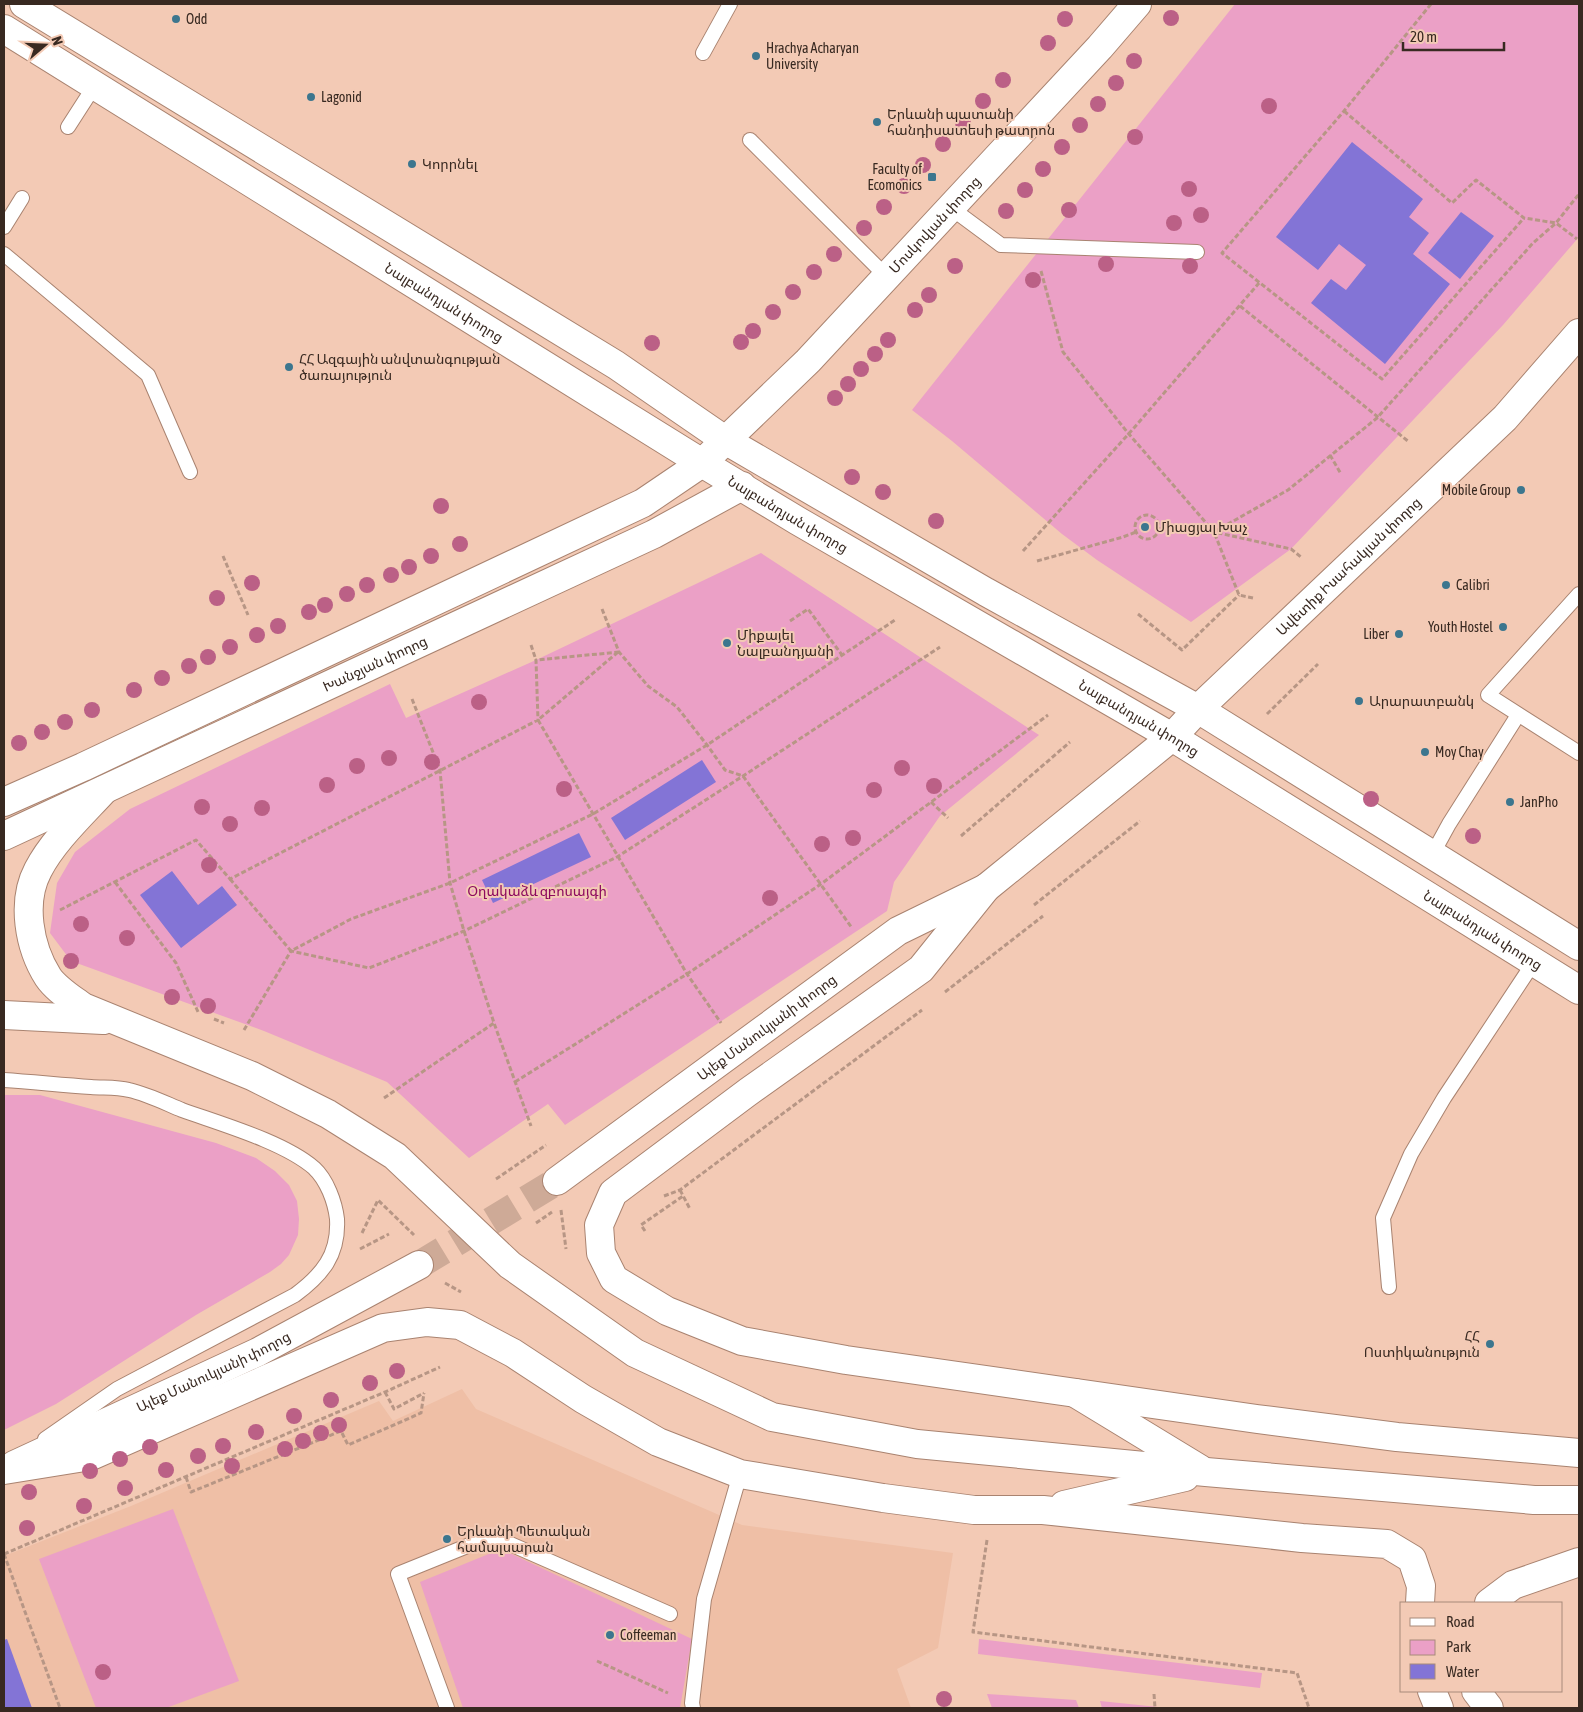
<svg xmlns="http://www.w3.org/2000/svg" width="1583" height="1712" font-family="'Asap Condensed','Noto Sans Armenian',sans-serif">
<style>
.built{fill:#efbfa6}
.green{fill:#eba0c6}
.water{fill:#8374d6}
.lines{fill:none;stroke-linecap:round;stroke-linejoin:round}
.tertiary-tunnel{stroke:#ceaa97;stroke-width:28;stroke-dasharray:28 14;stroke-linecap:butt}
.service-casing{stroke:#a98370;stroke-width:16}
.tertiary-casing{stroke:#a98370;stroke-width:30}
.secondary-casing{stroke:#a98370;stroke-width:30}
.primary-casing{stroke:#a98370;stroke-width:30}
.path{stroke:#b79685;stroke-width:3;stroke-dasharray:5 2.5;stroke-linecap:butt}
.service{stroke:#fff;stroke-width:14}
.tertiary{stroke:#fff;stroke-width:28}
.secondary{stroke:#fff;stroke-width:28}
.primary{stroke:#fff;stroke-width:28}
.tree{fill:#bb6086}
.poi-dot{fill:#3c768e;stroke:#f3cab5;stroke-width:2}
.labels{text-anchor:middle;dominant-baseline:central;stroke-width:4;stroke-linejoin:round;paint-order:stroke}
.poi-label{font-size:14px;fill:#382921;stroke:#f3cab5;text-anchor:start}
.street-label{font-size:14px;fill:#382921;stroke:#f3cab5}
.park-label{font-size:14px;fill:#8d0a5f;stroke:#f3cab5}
</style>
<rect width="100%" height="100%" fill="#f3cab5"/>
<path class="built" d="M462,1389l14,20 266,116 211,28 -15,95 -41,21 14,39h-907v-152l127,-50 248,-105 14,20z"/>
<g class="green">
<path d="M1235,4h344v233l-76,88 -212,224 -100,73 -94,-62 -35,-26 -110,-93 -40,-31z"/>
<path d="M761,553l278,182 -99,81 -46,66 -7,29 -322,214 -17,-21 -79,54 -82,-76 -123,-51 -193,-70 -21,-28 7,-50 18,-31 55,-43 260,-125 16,34 130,-58z"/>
<path d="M4,1095h36l176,48 40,15 19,13 14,14 8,16 2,18 -1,16 -9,20 -8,9 -11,8 -74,43 -140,89 -52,26z"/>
<path d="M173,1509l66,172 -73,27h-70l-57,-149z"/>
<path d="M501,1549l191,90 -12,69h-217l-43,-126z"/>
<path d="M979,1639l283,34 -2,15 -282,-34z"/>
<path d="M987,1694l89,6 3,8h-87z"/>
<path d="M1100,1701l68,7h-66z"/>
</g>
<g class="water">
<path d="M1352,142l71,57 -14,18 20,16 -16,21 37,30 -65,80 -74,-61 20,-24 15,11 20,-25 -27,-21 -21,26 -42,-33z"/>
<path d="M1461,212l33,24 -34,43 -32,-26z"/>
<path d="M702,760l14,22 -91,58 -14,-22z"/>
<path d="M579,833l12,24 -98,46 -11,-23z"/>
<path d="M172,871l26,34 24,-19 15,19 -56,43 -41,-53z"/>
<path d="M7,1639l25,69h-28v-68z"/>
</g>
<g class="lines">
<path class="tertiary-tunnel" d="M419,1265l138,-84"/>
<defs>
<g id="service">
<path d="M703,53l27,-49"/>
<path d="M68,127l27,-42"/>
<path d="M750,140l137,137"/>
<path d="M951,208l50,37 196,7"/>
<path d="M4,227l18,-29"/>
<path d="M4,254l144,121 42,97"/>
<path d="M1579,594l-91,101 91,58"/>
<path d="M1432,855l17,-31 69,-109"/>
<path d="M4,1080c29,2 58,5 87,7 12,1 26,0 38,3 18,4 36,13 53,20 39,14 102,32 132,58 13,12 21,34 23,51 2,36 -15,56 -42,76l-178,94 -72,50"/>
<path d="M1389,1287l-6,-69 28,-64 33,-56 90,-136"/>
<path d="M447,1708l-49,-134 94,-38 178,78"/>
<path d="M693,1708l-1,-5 12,-104 36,-125"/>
</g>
<g id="tertiary">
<path d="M986,888l-65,81 -173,123 -135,101 -14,32 2,28 13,26 53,32 75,30 104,19 411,59 140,18 182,16"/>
<path id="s1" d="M557,1181l341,-250 88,-43 186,-151 26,-28 307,-291 74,-85"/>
<path id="s2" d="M14,1465l244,-113 161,-87"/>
</g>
<g id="secondary">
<path d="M24,4l592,361 109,75 261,152 212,117 381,237"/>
<path id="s3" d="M4,29l698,434 96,58 374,216 407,253"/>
<path id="s4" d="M4,802l79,-35 560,-264 59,-40 106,-102 292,-314 37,-43"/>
<path id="s5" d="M4,836l650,-302 88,-48"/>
</g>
<g id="primary">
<path d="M104,790c-22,24 -51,51 -66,80 -17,32 -9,77 10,107 8,12 23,21 35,30l169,69 76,38 67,42 115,109 125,88 137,64 145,27 289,28 328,28h45"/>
<path d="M4,1015l99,5"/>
<path d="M1075,1393l125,76"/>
<path d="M4,1470l87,-14 292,-128 44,-6 33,3 53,28 70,46 75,43 82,32 143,24 91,12h69l259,28 85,6 25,15 9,27 -1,17"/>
<path d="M1064,1505l121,-28"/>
<path d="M1489,1603l24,-18 66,-23"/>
<path d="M1432,1691l7,17"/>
<path d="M1476,1691l13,17"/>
</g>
</defs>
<use href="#service" class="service-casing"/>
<use href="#tertiary" class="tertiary-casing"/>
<use href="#secondary" class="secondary-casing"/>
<use href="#primary" class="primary-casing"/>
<g class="path">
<path d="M1431,4l-87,107 -122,142 160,126 142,-161"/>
<path d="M1344,111l108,92 24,-23 48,38 32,5 21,16"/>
<path d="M1041,271l22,81 65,81 86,99 77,17 10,8"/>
<path d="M1240,306l169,136"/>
<path d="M1330,455l11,19"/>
<circle cx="1147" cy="527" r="12"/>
<path d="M1023,551l110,-122 126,-146"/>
<path d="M223,556l25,59"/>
<path d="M1037,561l86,-24 13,-5"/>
<path d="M1253,598l-14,-3 -25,-63 74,-42 89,-72 156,-175 23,-20 23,-29"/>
<path d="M602,609l17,43 29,34 29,21 30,38 18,25 18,6 109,152"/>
<path d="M1138,614l44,36 57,-55"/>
<path d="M790,621l18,-12 34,46"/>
<path d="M531,645l5,15"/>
<path d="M618,652l-80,68 149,254 34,49"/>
<path d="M412,699l28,71 10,113 14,48 30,92 37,103"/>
<path d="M1267,714l51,-50"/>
<path d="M931,802l17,16"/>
<path d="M961,836l109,-94"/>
<path d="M230,879l61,72 60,-32 99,-36 143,-69 114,-69 188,-125"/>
<path d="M115,882l61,81 23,51"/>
<path d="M1034,905l106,-84"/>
<path d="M60,910l136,-70 34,39 308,-159 -2,-60 83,-8"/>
<path d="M945,992l98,-76"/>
<path d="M214,1019l10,4"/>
<path d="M244,1030l47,-79 78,17 95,-37 153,-74 126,-81 197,-129"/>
<path d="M515,1082l172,-108 134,-90 227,-169"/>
<path d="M384,1098l110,-75"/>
<path d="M496,1179l50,-34"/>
<path d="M680,1190l10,19"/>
<path d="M664,1196l16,-6 242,-180"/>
<path d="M561,1210l5,39"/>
<path d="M536,1223l16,-11"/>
<path d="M645,1231l-4,-6 42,-29"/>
<path d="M362,1233l16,-33 36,35"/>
<path d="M360,1249l29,-15"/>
<path d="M445,1283l16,9"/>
<path d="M385,1392l9,17 30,-16"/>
<path d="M186,1477l5,15 150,-61 7,14 73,-32 3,-20"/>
<path d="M987,1540l-14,92 324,41 12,35"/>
<path d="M4,1554l381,-162 55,-25"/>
<path d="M4,1554l56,154"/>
<path d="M597,1661l71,32"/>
<path d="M1154,1694l1,14"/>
</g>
<use href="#service" class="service"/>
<use href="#tertiary" class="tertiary"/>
<use href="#secondary" class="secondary"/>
<use href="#primary" class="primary"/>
</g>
<g class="tree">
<circle cx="1171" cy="18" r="8"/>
<circle cx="1065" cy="19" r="8"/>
<circle cx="1048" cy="43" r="8"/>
<circle cx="1134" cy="61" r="8"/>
<circle cx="1003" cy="80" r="8"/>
<circle cx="1116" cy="83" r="8"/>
<circle cx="983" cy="101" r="8"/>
<circle cx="1098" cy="104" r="8"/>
<circle cx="1269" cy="106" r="8"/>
<circle cx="963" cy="123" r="8"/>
<circle cx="1080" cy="125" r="8"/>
<circle cx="1135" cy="137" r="8"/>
<circle cx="943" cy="144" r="8"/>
<circle cx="1062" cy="147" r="8"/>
<circle cx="923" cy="165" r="8"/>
<circle cx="1043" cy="169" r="8"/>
<circle cx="904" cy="186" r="8"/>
<circle cx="1189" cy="189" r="8"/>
<circle cx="1025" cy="190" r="8"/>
<circle cx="884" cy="207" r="8"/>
<circle cx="1069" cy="210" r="8"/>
<circle cx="1006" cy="211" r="8"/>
<circle cx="1201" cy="215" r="8"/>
<circle cx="1174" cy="223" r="8"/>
<circle cx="864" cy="228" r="8"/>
<circle cx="834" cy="254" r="8"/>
<circle cx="1106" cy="264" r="8"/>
<circle cx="955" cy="266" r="8"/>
<circle cx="1190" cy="266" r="8"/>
<circle cx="814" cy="272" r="8"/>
<circle cx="1033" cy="280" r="8"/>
<circle cx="793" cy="292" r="8"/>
<circle cx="929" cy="295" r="8"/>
<circle cx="915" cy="310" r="8"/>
<circle cx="773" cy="312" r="8"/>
<circle cx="753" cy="331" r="8"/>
<circle cx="888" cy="340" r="8"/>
<circle cx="741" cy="342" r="8"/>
<circle cx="652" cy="343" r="8"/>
<circle cx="875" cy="354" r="8"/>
<circle cx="861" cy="369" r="8"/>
<circle cx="848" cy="384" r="8"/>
<circle cx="835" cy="398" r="8"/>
<circle cx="852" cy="477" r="8"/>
<circle cx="883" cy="492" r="8"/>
<circle cx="441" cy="506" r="8"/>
<circle cx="936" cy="521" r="8"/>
<circle cx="460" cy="544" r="8"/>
<circle cx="431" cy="556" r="8"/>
<circle cx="409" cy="567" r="8"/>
<circle cx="391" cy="575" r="8"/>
<circle cx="252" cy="583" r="8"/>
<circle cx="367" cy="585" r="8"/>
<circle cx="347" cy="594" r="8"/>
<circle cx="217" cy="598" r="8"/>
<circle cx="325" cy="605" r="8"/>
<circle cx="309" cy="612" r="8"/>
<circle cx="278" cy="626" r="8"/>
<circle cx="257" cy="635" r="8"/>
<circle cx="230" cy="647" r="8"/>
<circle cx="208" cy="657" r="8"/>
<circle cx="189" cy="666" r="8"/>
<circle cx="162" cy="678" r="8"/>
<circle cx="134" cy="690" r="8"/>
<circle cx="479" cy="702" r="8"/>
<circle cx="92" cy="710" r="8"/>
<circle cx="65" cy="722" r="8"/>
<circle cx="42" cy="732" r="8"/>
<circle cx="19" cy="743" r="8"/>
<circle cx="389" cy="758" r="8"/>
<circle cx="432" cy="762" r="8"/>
<circle cx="357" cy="766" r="8"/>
<circle cx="902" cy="768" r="8"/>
<circle cx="327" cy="785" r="8"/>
<circle cx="934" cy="786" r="8"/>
<circle cx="564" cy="789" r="8"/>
<circle cx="874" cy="790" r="8"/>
<circle cx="1371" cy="799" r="8"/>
<circle cx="202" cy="807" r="8"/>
<circle cx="262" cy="808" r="8"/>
<circle cx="230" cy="824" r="8"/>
<circle cx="1473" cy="836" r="8"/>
<circle cx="853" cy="838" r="8"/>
<circle cx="822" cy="844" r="8"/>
<circle cx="209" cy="865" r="8"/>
<circle cx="770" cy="898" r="8"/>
<circle cx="81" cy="924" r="8"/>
<circle cx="127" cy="938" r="8"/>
<circle cx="71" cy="961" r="8"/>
<circle cx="172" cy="997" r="8"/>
<circle cx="208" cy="1006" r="8"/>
<circle cx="397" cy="1371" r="8"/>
<circle cx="370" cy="1383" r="8"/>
<circle cx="331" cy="1400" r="8"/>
<circle cx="294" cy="1416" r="8"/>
<circle cx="339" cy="1425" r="8"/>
<circle cx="256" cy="1432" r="8"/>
<circle cx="321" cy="1433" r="8"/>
<circle cx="303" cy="1441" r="8"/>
<circle cx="223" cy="1446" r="8"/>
<circle cx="150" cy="1447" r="8"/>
<circle cx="285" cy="1449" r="8"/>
<circle cx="198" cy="1456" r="8"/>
<circle cx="120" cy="1459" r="8"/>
<circle cx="232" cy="1466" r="8"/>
<circle cx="166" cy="1470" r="8"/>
<circle cx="90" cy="1471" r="8"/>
<circle cx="125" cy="1488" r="8"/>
<circle cx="29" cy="1492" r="8"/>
<circle cx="84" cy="1506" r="8"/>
<circle cx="27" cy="1528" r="8"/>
<circle cx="103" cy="1672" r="8"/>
<circle cx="944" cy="1699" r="8"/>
</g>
<g class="poi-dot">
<circle cx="176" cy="19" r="5"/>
<circle cx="756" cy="56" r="5"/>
<circle cx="311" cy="97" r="5"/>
<circle cx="877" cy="122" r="5"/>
<circle cx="412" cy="164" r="5"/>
<rect x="927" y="172" width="10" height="10" rx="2.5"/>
<circle cx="289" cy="367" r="5"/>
<circle cx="1521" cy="490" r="5"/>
<circle cx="1145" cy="527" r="5"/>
<circle cx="1446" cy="585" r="5"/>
<circle cx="1503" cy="627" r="5"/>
<circle cx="1399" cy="634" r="5"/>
<circle cx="727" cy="643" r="5"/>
<circle cx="1359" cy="701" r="5"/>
<circle cx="1425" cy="752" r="5"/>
<circle cx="1510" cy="802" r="5"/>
<circle cx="1490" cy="1344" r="5"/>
<circle cx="447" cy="1539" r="5"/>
<circle cx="610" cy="1635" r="5"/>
</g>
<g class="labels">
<g class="poi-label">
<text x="186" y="19">Odd</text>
<text x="766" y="48">Hrachya Acharyan<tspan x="766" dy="16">University</tspan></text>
<text x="321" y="97">Lagonid</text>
<text x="887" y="114">Երևանի պատանի<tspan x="887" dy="16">հանդիսատեսի թատրոն</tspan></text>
<text x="422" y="164">Կորրնել</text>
<text x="922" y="169" text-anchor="end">Faculty of<tspan x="922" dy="16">Ecomonics</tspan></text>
<text x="299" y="359">ՀՀ Ազգային անվտանգության<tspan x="299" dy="16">ծառայություն</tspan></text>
<text x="1511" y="490" text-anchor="end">Mobile Group</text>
<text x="1155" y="527">Միացյալ Խաչ</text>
<text x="1456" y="585">Calibri</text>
<text x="1493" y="627" text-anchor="end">Youth Hostel</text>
<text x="1389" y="634" text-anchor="end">Liber</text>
<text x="737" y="635">Միքայել<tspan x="737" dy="16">Նալբանդյանի</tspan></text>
<text x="1369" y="701">Արարատբանկ</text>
<text x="1435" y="752">Moy Chay</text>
<text x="1520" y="802">JanPho</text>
<text x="1480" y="1336" text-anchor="end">ՀՀ<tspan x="1480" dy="16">Ոստիկանություն</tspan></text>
<text x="457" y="1531">Երևանի Պետական<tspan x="457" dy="16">համալսարան</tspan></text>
<text x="620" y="1635">Coffeeman</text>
</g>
<g class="street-label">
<text stroke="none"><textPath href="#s4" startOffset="1110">Մոսկովյան փողոց</textPath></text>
<text stroke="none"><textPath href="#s3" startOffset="518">Նալբանդյան փողոց</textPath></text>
<text stroke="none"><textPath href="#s3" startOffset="922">Նալբանդյան փողոց</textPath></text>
<text stroke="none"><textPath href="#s1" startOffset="1006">Ավետիք Իսահակյան փողոց</textPath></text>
<text stroke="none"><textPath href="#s5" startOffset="409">Խանջյան փողոց</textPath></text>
<text stroke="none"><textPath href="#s3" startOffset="1328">Նալբանդյան փողոց</textPath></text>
<text stroke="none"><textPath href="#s3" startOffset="1732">Նալբանդյան փողոց</textPath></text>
<text stroke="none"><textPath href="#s1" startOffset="260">Ալեք Մանուկյանի փողոց</textPath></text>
<text stroke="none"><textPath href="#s2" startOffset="220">Ալեք Մանուկյանի փողոց</textPath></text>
</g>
<g class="park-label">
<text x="537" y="891">Օղակաձև զբոսայգի</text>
</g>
</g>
<rect width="1583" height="1712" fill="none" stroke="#382921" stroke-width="10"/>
<rect x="1400" y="1602" width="162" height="90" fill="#f3cab5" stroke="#a88a7a"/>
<rect x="1410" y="1618" width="25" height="8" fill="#ffffff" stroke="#a88a7a"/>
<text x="1446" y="1627" font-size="15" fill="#382921">Road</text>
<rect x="1410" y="1640" width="25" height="15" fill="#eba0c6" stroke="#a88a7a"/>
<text x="1446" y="1652" font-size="15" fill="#382921">Park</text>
<rect x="1410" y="1664" width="25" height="15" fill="#8374d6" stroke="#a88a7a"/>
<text x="1446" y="1677" font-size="15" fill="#382921">Water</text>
<g transform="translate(45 45) rotate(71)" stroke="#f3cab5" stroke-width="4" paint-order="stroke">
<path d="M0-4L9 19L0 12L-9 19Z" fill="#382921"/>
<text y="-8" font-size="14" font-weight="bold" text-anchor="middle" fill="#382921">N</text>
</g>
<path d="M1403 42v8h101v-8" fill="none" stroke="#382921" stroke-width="2.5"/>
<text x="1410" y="42" font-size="15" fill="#382921" stroke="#f3cab5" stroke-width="4" paint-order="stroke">20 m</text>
</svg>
